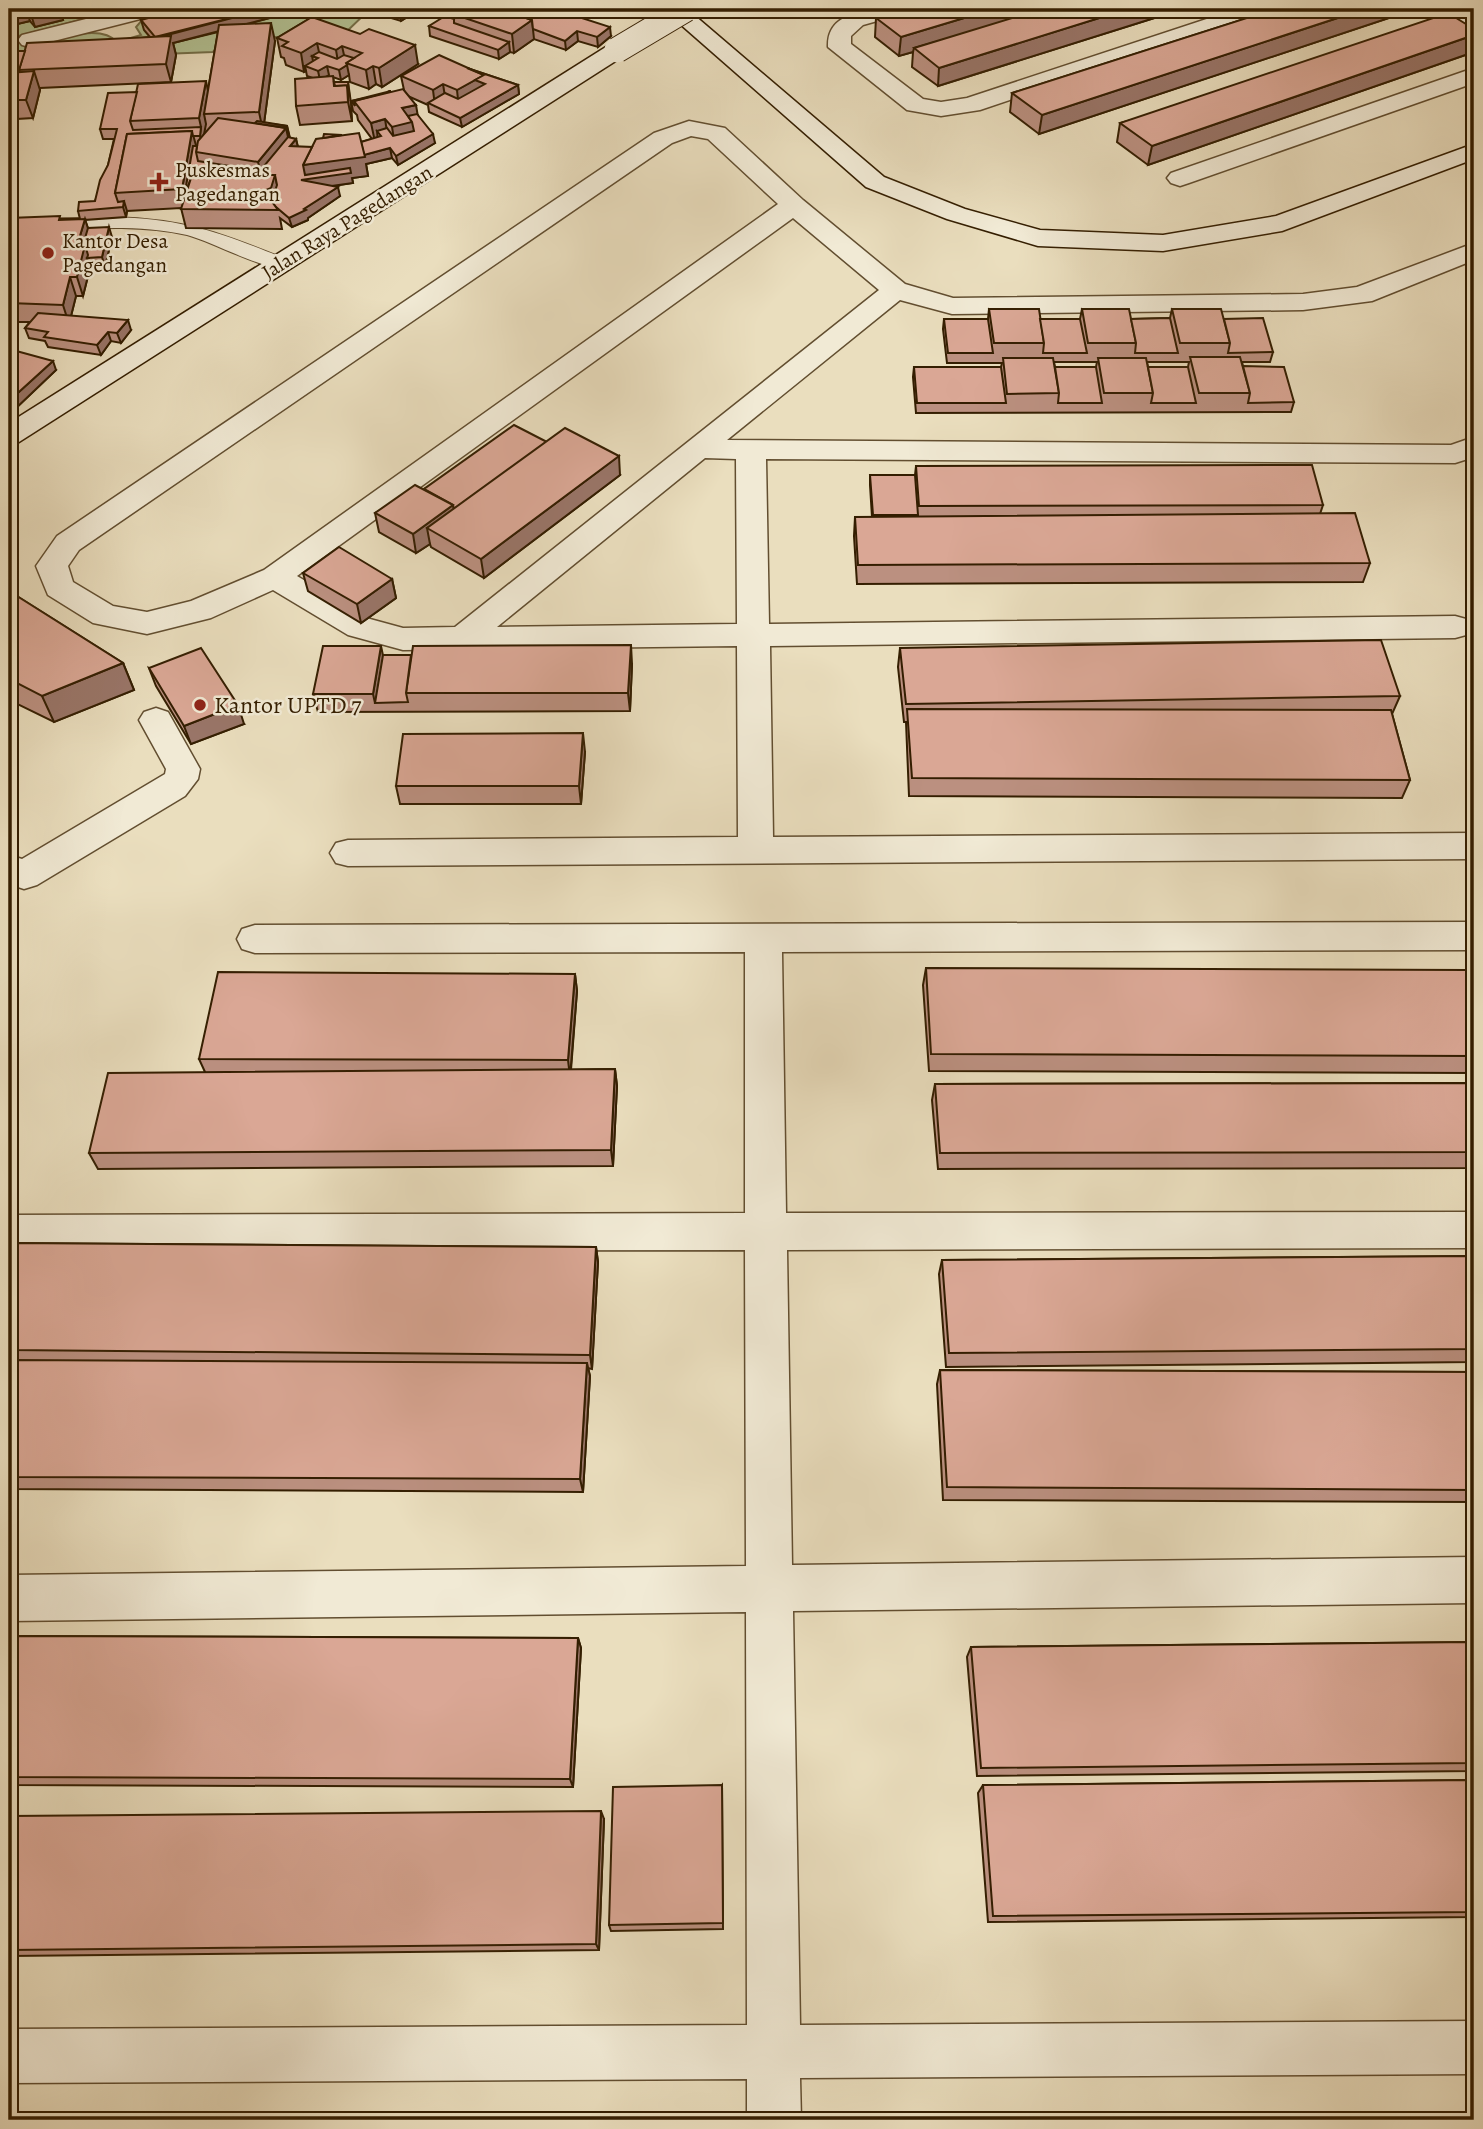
<svg xmlns="http://www.w3.org/2000/svg" width="1483" height="2129" font-family="Alegreya,serif">
<style>
.green{fill:#b3c294;stroke:#74704a;stroke-width:2}
.lines{fill:none;stroke-linecap:round;stroke-linejoin:round}
.lane-casing{stroke:#624e30;stroke-width:2}
.street-casing{stroke:#624e30;stroke-width:3}
.secondary-casing{stroke:#341e01;stroke-width:3}
.lane{fill:#f1ead5;fill-rule:evenodd}
.street{fill:#f1ead5;fill-rule:evenodd}
.secondary{fill:#f1ead5;fill-rule:evenodd}
.secondary-bridge-casing{stroke:#341e01;stroke-width:27;stroke-linecap:butt}
.secondary-bridge{stroke:#f1ead5;stroke-width:25}
.wall{fill:#bb9080;stroke:#341e01;stroke-width:2;fill-rule:evenodd}
.shaded-wall{fill:#997568;stroke:#341e01;stroke-width:2}
.building{fill:#daa795;stroke:#341e01;stroke-width:2}
.poi-dot{fill:#8f2418;stroke:#f1ead5;stroke-width:2.5}
.labels{text-anchor:middle;dominant-baseline:central;stroke-width:5;stroke-linejoin:round;paint-order:stroke}
.far-poi-label{font-size:21px;fill:#341e01;stroke:#f1ead5;text-anchor:start}
.far-street-label{font-size:21px;fill:#341e01;stroke:#f1ead5}
.poi-label{font-size:24px;fill:#341e01;stroke:#f1ead5;text-anchor:start}
</style>
<rect width="100%" height="100%" fill="#eadebe"/>
<filter id="stains"><feTurbulence type="fractalNoise" baseFrequency=".00286" numOctaves="4"/><feColorMatrix values="0 0 0 0 .2 0 0 0 0 .09 0 0 0 0 .02 0 0 0 .5 -.17"/></filter>
<radialGradient id="worn" r=".72"><stop offset=".6" stop-color="#630" stop-opacity="0"/><stop offset="1" stop-color="#630" stop-opacity=".3"/></radialGradient>
<path class="green" d="M9,9h113l-104,27 8,12c24,-6 73,-27 91,-6l24,-7 -5,-8 7,-8 37,-10h190l-29,28h-115l-13,15 -204,8z"/>
<g class="lines">
<defs>
<path id="lane" d="M113,217c73,2 109,16 175,43l3,4 -3,4c-19,5 -77,-27 -101,-33 -58,-13 -120,-4 -178,-3v-12z"/>
<g id="street">
<path d="M126,9h37l-3,5 -130,33 -8,-2 -4,-5 4,-5z"/>
<path d="M870,9h35l-3,5 -39,11 -12,11v8l72,55 18,3 26,-4 270,-89h33l-3,5 -287,96 -39,6 -34,-6 -79,-63c-1,-27 20,-32 42,-38z"/>
<path d="M1433,9h27l14,8v17c-13,-3 -34,-14 -41,-25z"/>
<path d="M1474,68v15l-285,100 -9,3 -9,-3 -4,-5 4,-5z"/>
<path d="M689,121l36,7 78,72 102,84 48,14 350,-4 54,-7 117,-44v17l-102,41 -69,9 -351,4 -52,-14 -173,140 724,5 23,-8v20l-19,6 -689,-4 3,165 686,-8 11,3 5,8 -5,8 -11,3 -685,8 3,191 701,-4v26l-1126,7 -12,-3 -6,-10 6,-10 12,-3 390,-3 -1,-191 -334,4 -55,-15 -75,-45 -62,28 -64,16 -54,-11 -45,-28 -12,-29 21,-30 597,-403zM691,136l17,3 70,65 -514,366 -73,31 -44,11 -34,-6 -40,-24 -5,-16 11,-16 593,-407zM793,218l86,72 -424,337 -52,1 -33,-9 -73,-43zM705,458l31,1 1,165 -240,3z"/>
<path d="M156,708l12,4 32,57 -2,10 -13,17 -148,89 -13,4 -15,-5v-29l13,4 143,-85 1,-5 -27,-49 5,-8z"/>
<path d="M1474,922v28l-692,2 4,261 688,-1v36l-687,2 5,315 682,-8v46l-681,8 7,414 674,-4v53l-674,4 1,42h-54v-41l-738,4v-54l738,-4 -1,-413 -737,9v-46l737,-9 -1,-316 -736,1v-36l736,-2v-261l-490,1 -13,-4 -5,-10 5,-10 13,-4z"/>
</g>
<g id="secondary">
<path d="M663,9h24l197,168 81,32 75,21 123,5 113,-19 198,-72v15l-192,72 -119,20 -125,-5 -91,-27 -81,-32z"/>
<path d="M617,43l8,2 4,5 -4,5 -606,387 -10,3v-22l600,-378z"/>
</g>
</defs>
<use href="#lane" class="lane-casing"/>
<use href="#street" class="street-casing"/>
<use href="#secondary" class="secondary-casing"/>
<use href="#lane" class="lane"/>
<use href="#street" class="street"/>
<use href="#secondary" class="secondary"/>
<defs>
<path id="secondary-bridge" d="M617,50l69,-41"/>
</defs>
<use href="#secondary-bridge" class="secondary-bridge-casing"/>
<use href="#secondary-bridge" class="secondary-bridge"/>
</g>
<g class="wall">
<path d="M9,9h69l-17,4 2,7 -28,7 -5,-6 -21,5z"/>
<path d="M80,9h40l-33,8z"/>
<path d="M158,9l19,2 8,-2h119l-57,15 28,17 -11,82 23,3 3,12 6,1 2,8h14l49,-5 11,-3 -14,-19 -1,-5 -4,-4 -2,-10 53,-11 -3,-14 66,-8 51,17 1,9 -57,33 -33,-15 -1,-7 -18,-8 7,17 18,29 -37,22 -6,-7 -26,6 2,12 -16,2 1,5 -20,3 7,10 -32,22v2l-16,7 -12,-9 2,11 -96,-1 -5,-20 -54,3 -1,6 -41,3 3,8 24,9 -7,30 -15,1 -7,28h-7l-5,20 60,14 -10,13 -10,-2 -10,14 -53,-8 -3,-6 -16,-3 -4,-10 5,-6h-21v-104l71,1 -2,-8 17,-10 13,-36 6,-26h-11l-3,-10 108,-39 10,-58 -45,11 3,12 -5,27 -131,6v2l-7,28 -16,1 -4,15 -4,1v-84h16l125,-14 -6,-7 -3,-10 18,-5z"/>
<path d="M370,9h50l-19,12 -30,-9z"/>
<path d="M506,9h48l57,27 -13,11 -20,-6 -12,9 -32,-11 -20,14 -4,-1 -11,7 -69,-23 -1,-10 25,-7 -1,-5 53,-3z"/>
<path d="M1183,9l-245,77 -26,-19 1,-15 -14,4 -24,-19 1,-19z"/>
<path d="M1275,9h125l-2,6 -359,119 -29,-22 2,-19z"/>
<path d="M312,17l106,47 -36,23 -6,-3 -7,5 -19,-7 -1,-7 -8,5 -8,-3 1,5 15,9 3,30 -52,4 -4,-19 17,-28 -6,-2 -1,-5 -2,1 -18,-7 -2,-7 -3,-1 -4,-19z"/>
<path d="M1474,29v23l-326,113 -31,-23 3,-19z"/>
<path d="M989,309l51,10h40l2,-10 49,10 39,-1 2,-9 52,10 49,33 -3,10h-28l1,4 51,36 -3,10 -375,1 -3,-36 1,-10h87l1,-4h-55l-4,-34 1,-10h44zM1054,362h43l-1,5h-41zM1147,362h42l-1,5h-40z"/>
<path d="M1474,318v24l-7,-6z"/>
<path d="M9,349l47,21 -43,41 -4,-1z"/>
<path d="M547,442l73,33 -136,103 -53,-31 -1,-3 -14,9 -37,-21 -4,-19 49,-24z"/>
<path d="M916,466l407,39 -3,9 50,49 -7,19 -506,2 -3,-48 1,-19h17l-2,-32v-10h45z"/>
<path d="M303,573l89,6 4,19 -35,25 -53,-32z"/>
<path d="M9,591l114,72 11,27 -80,32 -45,-22z"/>
<path d="M900,648l500,48 -8,18 18,66 -8,18 -493,-2 -3,-74h-2l-6,-55z"/>
<path d="M383,655l249,9 -2,47 -312,1 -5,-18z"/>
<path d="M149,668l95,56 -53,20 -35,-58z"/>
<path d="M585,752l-4,52h-181l-4,-18z"/>
<path d="M926,968l548,32v73l-545,-2 -6,-86z"/>
<path d="M575,974l2,17 -6,79 44,-1 2,17 -4,80 -515,3 -9,-16 116,-81 -6,-13z"/>
<path d="M1474,1083v85l-536,1 -6,-69 3,-16z"/>
<path d="M9,1243l587,4 2,15 -6,107 -4,-1 2,8 -7,116 -574,-3z"/>
<path d="M1474,1256v106l-528,5 -7,-93 3,-14z"/>
<path d="M940,1370l534,2v130l-531,-2 -6,-116z"/>
<path d="M9,1636l569,2 3,10 -8,139 -564,-2z"/>
<path d="M1474,1642v129l-497,5 -10,-119 4,-10z"/>
<path d="M1474,1780v137l-486,5 -10,-129 5,-8z"/>
<path d="M722,1785l1,144 -112,2 -2,-6z"/>
<path d="M9,1816l595,3 -5,131 -590,6z"/>
</g>
<g class="shaded-wall">
<path d="M57,9h21l-17,4 2,7 -28,7 -3,-9z"/>
<path d="M85,9h35l-33,8z"/>
<path d="M266,9h38l-131,34 3,12 -5,27 -5,-18 -10,-26z"/>
<path d="M404,9h16l-19,12 -2,-9z"/>
<path d="M994,9h58l-138,39 -1,4 -14,4 2,-19z"/>
<path d="M1128,9h55l-245,77 1,-18z"/>
<path d="M1365,9h35l-2,6 -359,119 3,-19z"/>
<path d="M27,12l3,9 -21,5v-10z"/>
<path d="M532,20l2,19 -20,14 -2,-19z"/>
<path d="M271,23l4,18 -12,90 -4,-19z"/>
<path d="M610,27l1,9 -13,11 -1,-10z"/>
<path d="M577,31l1,10 -12,9 -1,-9z"/>
<path d="M1474,35v17l-326,113 4,-19z"/>
<path d="M509,42l1,10 -11,7 -1,-9z"/>
<path d="M317,43l4,18 -3,-3 -6,-2 2,10h-9l1,5 -2,1 -3,-19z"/>
<path d="M415,45l3,19 -36,23 -3,-19z"/>
<path d="M342,46l4,18 -7,4 -3,-18z"/>
<path d="M347,65l2,10 -8,5 -2,-10z"/>
<path d="M327,66l2,9 -9,5 -2,-9z"/>
<path d="M373,66l3,18 -7,5 -3,-19z"/>
<path d="M34,71l6,19 -7,28 -7,-18z"/>
<path d="M484,75l2,19 -27,15 -2,-19z"/>
<path d="M206,81l4,19 -6,14 2,10 -4,21 -2,-9 1,-9 -2,-9z"/>
<path d="M348,82l3,21 1,18 -4,-19z"/>
<path d="M443,84l3,19 -11,3 -2,-16z"/>
<path d="M518,85l1,9 -57,33 -2,-9z"/>
<path d="M416,105l3,18 -4,17 -20,6 -3,-19 10,-19z"/>
<path d="M14,109l3,10 -4,15 -3,-9z"/>
<path d="M385,119l3,19 -11,-7 1,10 -3,1 -4,-19z"/>
<path d="M286,128l3,7 2,10 -28,36 -5,-19z"/>
<path d="M192,131l5,18 -13,49 -2,-9z"/>
<path d="M433,134l2,9 -37,22 -2,-9z"/>
<path d="M296,139l2,9 -8,-2z"/>
<path d="M390,148l2,10 -26,6 2,12 -16,2 1,5 -50,7v-25l60,-10z"/>
<path d="M275,175l4,19 -4,13 -11,-16z"/>
<path d="M338,187l2,9 -32,22v2l-16,7 -3,-9z"/>
<path d="M124,201l3,10 -1,6 -3,-10z"/>
<path d="M85,219l6,19 -2,20h-2l3,10 -7,28 -6,-19v-31z"/>
<path d="M109,227l3,10 -7,30 -3,-10z"/>
<path d="M70,277l6,19 -7,28 -6,-19z"/>
<path d="M128,320l3,10 -10,13 -4,-10z"/>
<path d="M108,332l3,9 -10,14 -4,-10z"/>
<path d="M53,361l3,9 -43,41 -4,-10z"/>
<path d="M619,456l1,19 -136,103 -3,-19z"/>
<path d="M453,505l2,10 -28,13 3,16 -14,9 -3,-19z"/>
<path d="M392,579l4,19 -35,25 -4,-19z"/>
<path d="M631,645l1,19 -2,47 -2,-18z"/>
<path d="M381,646l4,19 -10,38 -2,-9z"/>
<path d="M123,663l11,27 -80,32 -12,-26z"/>
<path d="M238,705l6,19 -53,20 -7,-18z"/>
<path d="M583,733l2,19 -4,52 -2,-18z"/>
<path d="M575,974l2,17 -7,86 -2,-17z"/>
<path d="M615,1069l2,17 -4,80 -2,-16z"/>
<path d="M596,1247l2,15 -6,107 -2,-14z"/>
<path d="M587,1363l3,13 -7,116 -3,-13z"/>
<path d="M578,1638l3,10 -8,139 -3,-8z"/>
<path d="M601,1811l3,8 -5,131 -3,-6z"/>
</g>
<g class="building">
<path d="M9,9h50l1,2 -28,7 -5,-6 -18,4z"/>
<path d="M158,9h17l2,2 8,-2h81l-111,28 -14,-17 22,-6z"/>
<path d="M389,9h15l-5,3z"/>
<path d="M461,9h37l34,11 -20,14 -59,-20z"/>
<path d="M511,9h43l56,18 -13,10 -20,-6 -12,10 -32,-12 -1,-9 -14,-5 4,-2z"/>
<path d="M908,9h86l-93,28 -25,-19z"/>
<path d="M1042,9h86l-189,59 -25,-20z"/>
<path d="M1275,9h90l-323,106 -30,-22z"/>
<path d="M1448,13l26,16v6l-322,111 -32,-23z"/>
<path d="M445,16l9,3v4l55,19 -11,8 -69,-24z"/>
<path d="M312,17l48,17 9,-5 46,16 -36,23 -6,-2 -7,4 -20,-7 16,-10 -20,-7 -6,4 -19,-7 -16,10 -19,-7 6,-4 -11,-4z"/>
<path d="M271,23l-12,89 -55,2 15,-89z"/>
<path d="M171,36l-5,28 -147,6 8,-27z"/>
<path d="M9,51h16l-6,19 1,2 -11,1z"/>
<path d="M319,52l18,7 7,-4 10,3 -8,5 1,2 -8,5 -12,-4 -9,5 -13,-5 13,-8 -6,-2z"/>
<path d="M439,55l45,20 -27,15 -14,-6 -10,6 -32,-14z"/>
<path d="M467,68l51,17 -58,33 -32,-15 17,-10 13,6 27,-15 -10,-4 9,-5z"/>
<path d="M34,71l-8,29h-17v-27z"/>
<path d="M333,76l1,10 13,-1 1,17 -52,4 -1,-27z"/>
<path d="M206,81l-7,37 -69,3 8,-37z"/>
<path d="M334,82h14l1,12 -2,-9 -12,1z"/>
<path d="M403,89l13,16 -14,3 10,14 -20,5 -7,-8 -14,4 -17,-22z"/>
<path d="M391,91l-37,10 1,5 -4,-5z"/>
<path d="M137,92l-7,29 3,9 68,-3 -1,9h-7l-1,-5 -65,3 -12,59 3,9 6,-1 -1,6 -45,4 1,-9 16,-1 5,-21 8,-15 9,-36h-17l8,-36z"/>
<path d="M14,109l-4,16h-1v-15z"/>
<path d="M417,114l16,20 -37,22 -6,-8 -26,7 -3,-13 20,-6 -4,-5 10,-3 6,8 21,-5 -2,-9 -4,-6z"/>
<path d="M218,118l68,10 -28,34 -62,-10 2,-11z"/>
<path d="M257,121l30,5 2,9 -1,2 -2,-9 -31,-5z"/>
<path d="M192,131l-10,58 -67,4 12,-59z"/>
<path d="M359,133l6,24 -62,8 13,-26z"/>
<path d="M324,134l18,1 -19,3z"/>
<path d="M288,137l8,2 -6,7 22,1 -9,18 2,10 45,-7 1,5 -50,7 37,7 -34,22 2,1 -17,8 -13,-11 -4,-5 -1,-4 2,-1 4,-12 -2,-10h-83l-8,23 9,-52h4l-1,6 2,9 62,10z"/>
<path d="M192,175h83l-4,13 -7,3 7,4 -1,4 8,11 -97,-1z"/>
<path d="M60,216l-1,4 26,-1 -8,27 8,-1 -8,32h-7l-7,28 -54,-2v-85z"/>
<path d="M109,227l-7,30 -15,1 1,-3 -3,-10h-2l5,-17z"/>
<path d="M989,309h50l5,34h-50z"/>
<path d="M1082,309h47l7,34h-48z"/>
<path d="M1172,309h49l9,34h-50z"/>
<path d="M38,313l90,7 -11,13 -9,-1 -11,13 -53,-8 4,-5 -23,-4z"/>
<path d="M1170,318l8,35h-43l1,-10 -5,-24z"/>
<path d="M1263,318l10,34 -45,1 2,-10 -6,-24z"/>
<path d="M944,319h44l5,34h-45z"/>
<path d="M1040,319h40l7,34h-44l1,-10z"/>
<path d="M9,349l44,12 -44,40z"/>
<path d="M1190,357h50l10,36h-51z"/>
<path d="M1003,358h50l6,35 -52,1z"/>
<path d="M1098,358h48l7,35h-49z"/>
<path d="M1243,366l41,1 10,35 -46,1 2,-10z"/>
<path d="M914,367h87l5,36h-89z"/>
<path d="M1055,367h41l6,36h-44l1,-10z"/>
<path d="M1148,367h40l8,36h-45l2,-10z"/>
<path d="M514,425l33,17 -93,67 -1,-4 -29,-16z"/>
<path d="M565,428l54,28 -138,103 -54,-31z"/>
<path d="M1312,465l11,40 -404,1 -3,-40z"/>
<path d="M870,475h45l3,40h-45z"/>
<path d="M415,485l38,20 -40,29 -38,-21z"/>
<path d="M1355,513l15,50 -512,2 -3,-48z"/>
<path d="M339,547l53,32 -35,25 -54,-31z"/>
<path d="M9,591l114,72 -81,33 -33,-17z"/>
<path d="M1381,640l19,56 -494,8 -6,-56z"/>
<path d="M631,645l-3,48h-222l7,-47z"/>
<path d="M323,646h58l-8,48h-60z"/>
<path d="M201,648l37,57 -54,21 -35,-58z"/>
<path d="M383,655h28l-5,38 2,9 -33,1z"/>
<path d="M907,709l484,1 19,70 -498,-2z"/>
<path d="M583,733l-4,53h-183l7,-52z"/>
<path d="M926,968l540,2 8,30v56l-543,-2z"/>
<path d="M218,972l357,2 -7,86 -369,-1z"/>
<path d="M615,1069l-4,81 -522,3 19,-80z"/>
<path d="M1474,1083v69l-534,1 -5,-69z"/>
<path d="M9,1243l587,4 -6,108 -581,-5z"/>
<path d="M1474,1256v93l-525,4 -7,-93z"/>
<path d="M9,1360l578,3 -7,116 -571,-2z"/>
<path d="M940,1370l534,2v118l-527,-3z"/>
<path d="M9,1636l569,2 -8,141 -561,-2z"/>
<path d="M1474,1642v121l-493,5 -10,-121z"/>
<path d="M1474,1780v132l-481,4 -10,-131z"/>
<path d="M722,1785l1,138 -114,2 4,-138z"/>
<path d="M601,1811l-5,133 -587,6v-134z"/>
<path d="M588,2116v4h-478z"/>
<path d="M1443,2116v4h-285h6z"/>
<rect x="1448" y="2116" width="26" height="4"/>
</g>
<g class="poi-dot">
<path d="M155.5 171.5h7v7h7v7h-7v7h-7v-7h-7v-7h7z"/>
<circle cx="48" cy="253" r="7"/>
<circle cx="200" cy="705" r="7"/>
</g>
<g class="labels">
<g class="far-poi-label">
<text x="175" y="170">Puskesmas<tspan x="175" dy="24">Pagedangan</tspan></text>
<text x="62" y="241">Kantor Desa<tspan x="62" dy="24">Pagedangan</tspan></text>
</g>
<g class="far-street-label">
<text transform="translate(347 222) rotate(-32)">Jalan Raya Pagedangan</text>
</g>
<g class="poi-label">
<text x="214" y="705">Kantor UPTD 7</text>
</g>
</g>
<rect width="1483" height="2129" fill="none" stroke="#eadebe" stroke-width="35"/>
<rect x="10" y="10" width="1462" height="2108" fill="none" stroke="#341e01" stroke-width="3.5"/>
<rect x="18" y="18" width="1448" height="2094" fill="none" stroke="#341e01" stroke-width="2"/>
<rect width="100%" height="100%" filter="url(#stains)"/>
<rect width="100%" height="100%" fill="url(#worn)"/>
</svg>
